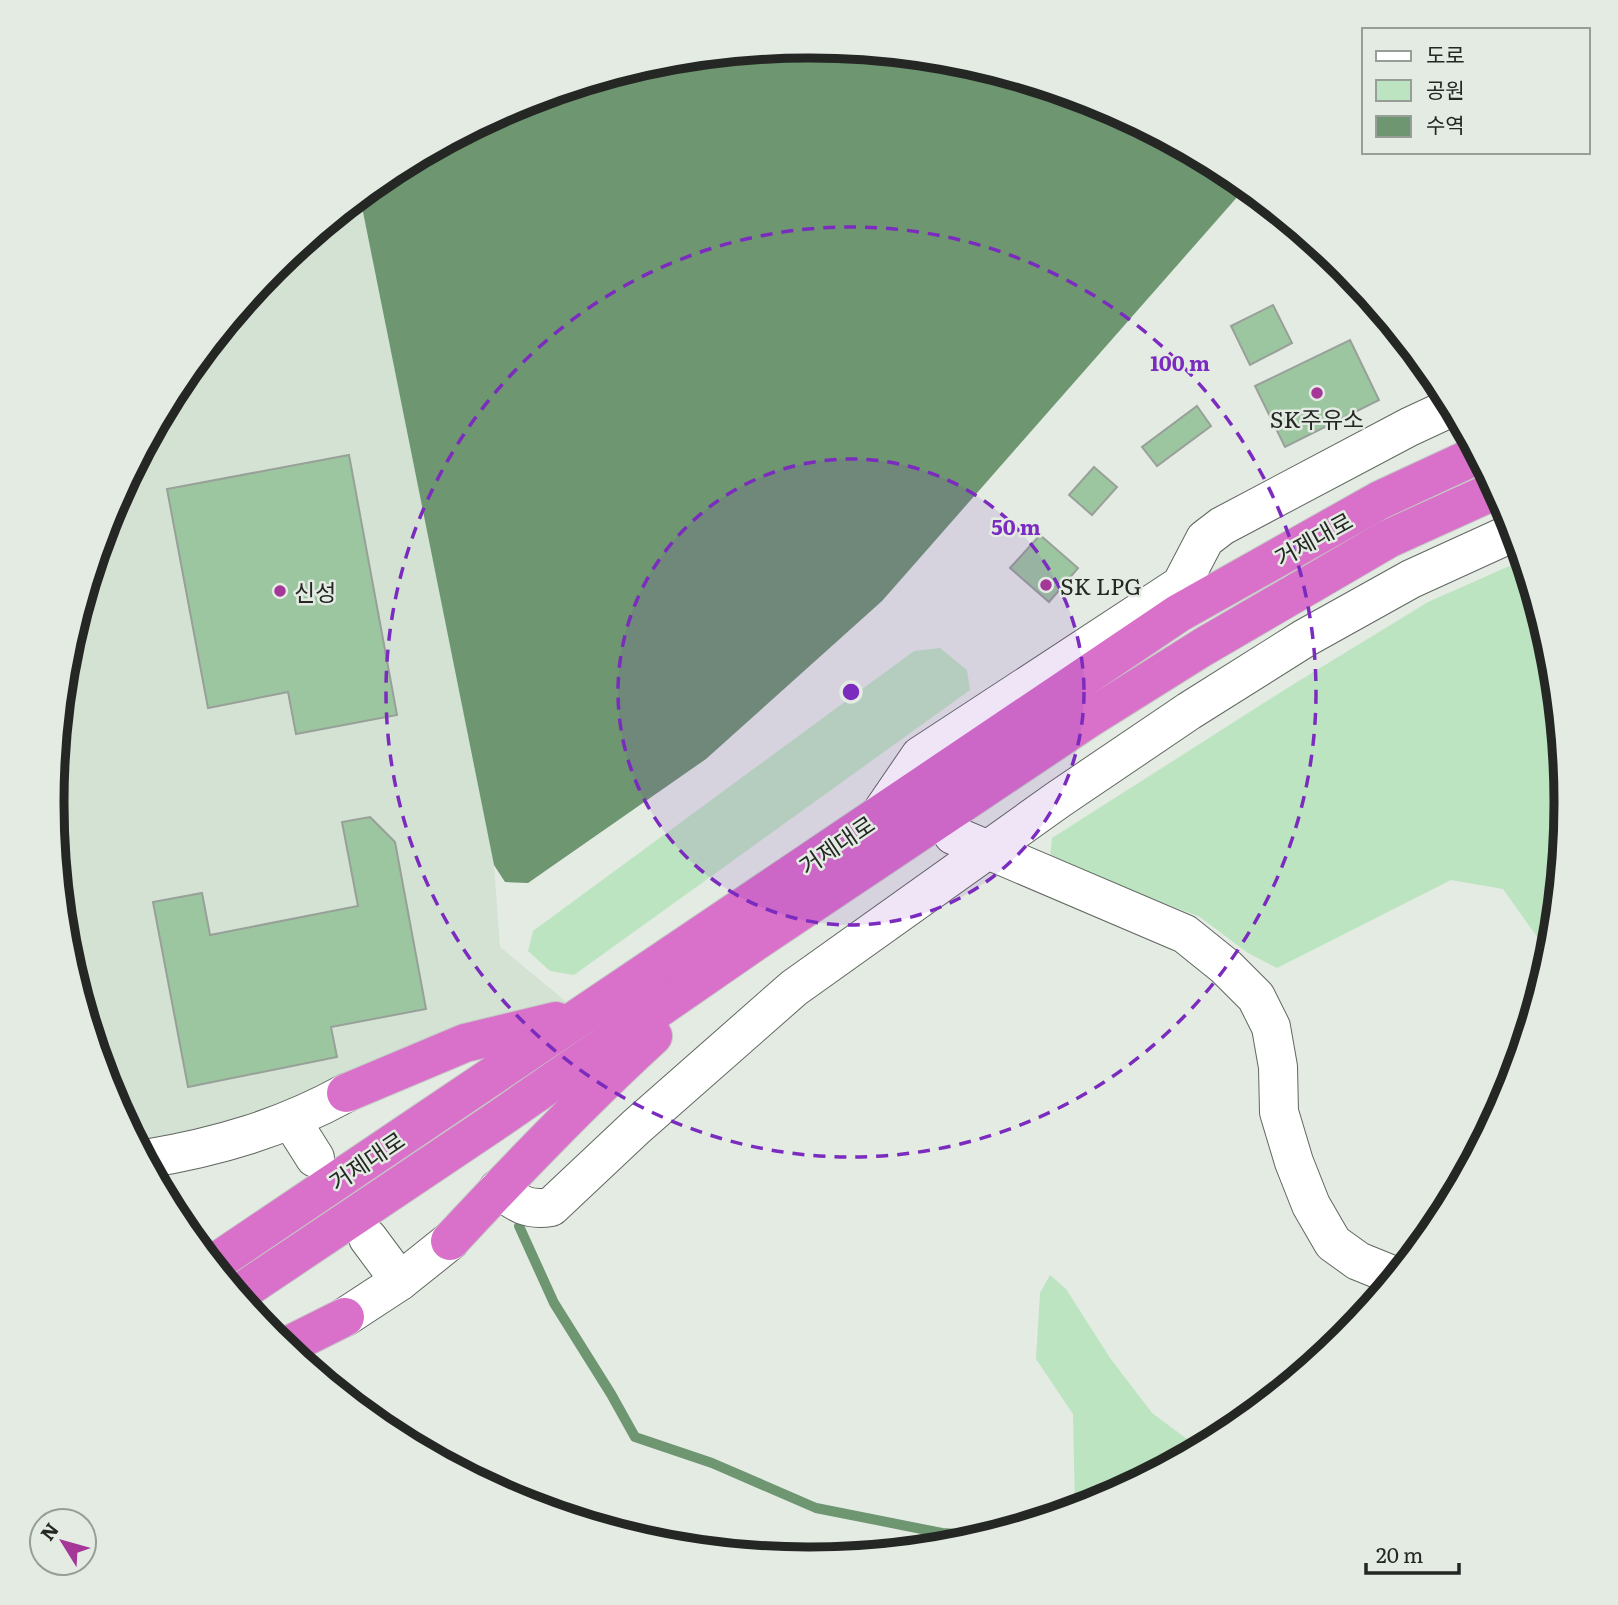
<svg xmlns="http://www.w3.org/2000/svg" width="1618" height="1605" font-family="Literata,'Noto Sans KR',serif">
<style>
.built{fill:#d4e2d4}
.green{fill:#bde4c0}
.water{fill:#6e9671}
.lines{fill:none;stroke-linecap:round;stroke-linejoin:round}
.stream{stroke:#6e9671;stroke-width:10}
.building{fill:#9cc69f;stroke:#98a099;stroke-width:2}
.minor-casing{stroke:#606760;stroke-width:40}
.highway-casing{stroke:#c6c7c6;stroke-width:40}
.minor{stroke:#fff;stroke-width:38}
.highway{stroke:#d970c9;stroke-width:38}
.ring{fill:none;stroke:#7b2cbf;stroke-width:3.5;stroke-dasharray:12 9}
.poi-dot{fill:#a43797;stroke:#e3ebe3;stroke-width:2.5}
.labels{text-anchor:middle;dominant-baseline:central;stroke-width:5;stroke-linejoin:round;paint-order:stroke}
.poi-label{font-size:23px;fill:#242724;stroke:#e3ebe3;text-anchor:start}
.street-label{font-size:23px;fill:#242724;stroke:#e3ebe3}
.rim{fill:none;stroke:#242724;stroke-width:9}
.centre{fill:#7b2cbf;stroke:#e3ebe3;stroke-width:3.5}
.ring-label{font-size:21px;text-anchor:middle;font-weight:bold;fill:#7b2cbf;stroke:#e3ebe3;stroke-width:5;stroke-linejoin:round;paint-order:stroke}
</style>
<rect width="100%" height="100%" fill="#e3ebe3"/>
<path class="built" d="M360,197l134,668 6,82 81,67 -436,145 -36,-67 -43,-142 -14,-148 15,-148 43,-142 70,-130 94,-115z"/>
<g class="green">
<path d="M1523,560l29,95 14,148 -16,152 -47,-66 -52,-9 -174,88 -29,-15 -48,-36 -150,-58 2,-21 237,-151 139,-85z"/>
<path d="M940,648l27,22 3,20 -396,285 -24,-4 -22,-20 5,-20 381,-280z"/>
<path d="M1050,1275l16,14 44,69 42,55 47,35 -101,54 -23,7 -2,-95 -37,-55 4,-66z"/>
</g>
<path class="water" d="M809,46l148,14 142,43 131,70 16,14 -364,414 -176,158 -178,124 -23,-1 -11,-17 -134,-668 29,-24 131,-70 142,-43z"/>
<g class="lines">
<path class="stream" d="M519,1226l35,77 57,91 24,43 77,26 104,45 126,25 43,3"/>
</g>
<g class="building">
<path d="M1273,305l19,38 -42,22 -19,-39z"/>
<path d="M1350,340l29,60 -94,47 -30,-61z"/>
<path d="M1197,406l14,20 -54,40 -15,-19z"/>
<path d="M349,455l48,260 -101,19 -8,-42 -80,16 -41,-219z"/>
<path d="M1094,467l23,20 -25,28 -23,-20z"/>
<path d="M1040,535l38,33 -29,34 -39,-34z"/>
<path d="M370,817l25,25 31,167 -95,18 6,30 -149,30 -35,-185 49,-9 8,42 148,-29 -16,-84z"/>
<path d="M105,1058l8,41 -14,-40z"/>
</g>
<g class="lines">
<defs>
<g id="minor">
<path d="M881,813l39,-57 261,-171 24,-46 17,-13 187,-99 43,-20"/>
<path d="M942,817l11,18 232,99 41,33 30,30 15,30 7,40 1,45 15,50 17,43 22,38 25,18 37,15"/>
<path d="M291,1120l24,38"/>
<path d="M145,1159c73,-12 137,-31 201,-66"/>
<path d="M498,1189c19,14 29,22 53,18l85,-80 158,-139 265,-189 130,-88 116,-73 106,-59 103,-47"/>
<path d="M368,1238l32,43"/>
<path d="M345,1317l55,-36 50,-40"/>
</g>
<g id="highway">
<path d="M346,1093l119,-50 91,-22"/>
<path d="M450,1241c65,-70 132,-140 203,-205"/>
<path d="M213,1264l966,-651 201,-113 97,-45"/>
<path d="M238,1294l255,-171 266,-184 329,-220 115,-72 185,-108 108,-49"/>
<path d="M285,1347l60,-30"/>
</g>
</defs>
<use href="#minor" class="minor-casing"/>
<use href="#highway" class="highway-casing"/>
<use href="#minor" class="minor"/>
<use href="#highway" class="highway"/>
</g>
<circle cx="851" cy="692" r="233" fill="#7b2cbf" fill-opacity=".12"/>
<g class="ring">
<circle cx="851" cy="692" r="233"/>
<circle cx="851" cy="692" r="465"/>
</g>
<g class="poi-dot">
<circle cx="1317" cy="393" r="7"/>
<circle cx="1046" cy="585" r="7"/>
<circle cx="280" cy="591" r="7"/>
</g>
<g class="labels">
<g class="poi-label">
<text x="1317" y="418" text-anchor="middle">SK주유소</text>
<text x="1060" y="585">SK LPG</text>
<text x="294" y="591">신성</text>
</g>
<g class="street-label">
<text transform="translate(1313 538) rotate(-29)">거제대로</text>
<text transform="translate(836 844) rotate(-34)">거제대로</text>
<text transform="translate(366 1160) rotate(-34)">거제대로</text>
</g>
</g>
<path d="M0 0H1618V1605H0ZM808 58H810A744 744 0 0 1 1554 802V803A744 744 0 0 1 810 1547H808A744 744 0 0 1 64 803V802A744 744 0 0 1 808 58Z" fill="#e3ebe3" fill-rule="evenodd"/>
<path class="rim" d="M808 58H810A744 744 0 0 1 1554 802V803A744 744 0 0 1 810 1547H808A744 744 0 0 1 64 803V802A744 744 0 0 1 808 58Z"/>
<circle cx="851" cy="692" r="10" class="centre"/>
<g class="ring-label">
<text x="1180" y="371">100 m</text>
<text x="1016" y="535">50 m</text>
</g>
<rect x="1362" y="28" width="228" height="126" fill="#e3ebe3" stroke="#979d97" stroke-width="2"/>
<rect x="1376" y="51" width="35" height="10" fill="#ffffff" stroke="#979d97" stroke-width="2"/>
<text x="1426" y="63" font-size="21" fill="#242724">도로</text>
<rect x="1376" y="80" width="35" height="21" fill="#bde4c0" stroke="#979d97" stroke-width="2"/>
<text x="1426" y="98" font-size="21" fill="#242724">공원</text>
<rect x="1376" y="116" width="35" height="21" fill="#6e9671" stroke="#979d97" stroke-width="2"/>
<text x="1426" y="133" font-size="21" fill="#242724">수역</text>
<g transform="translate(63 1542) rotate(307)"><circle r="33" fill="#e3ebe3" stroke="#979d97" stroke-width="2"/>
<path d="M0-5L12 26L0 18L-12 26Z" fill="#a43797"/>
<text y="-10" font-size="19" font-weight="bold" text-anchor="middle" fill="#242724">N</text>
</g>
<path d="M1366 1563v10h93v-10" fill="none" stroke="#242724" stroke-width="3.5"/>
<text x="1376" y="1563" font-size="21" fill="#242724" stroke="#e3ebe3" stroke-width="5" paint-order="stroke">20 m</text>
</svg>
